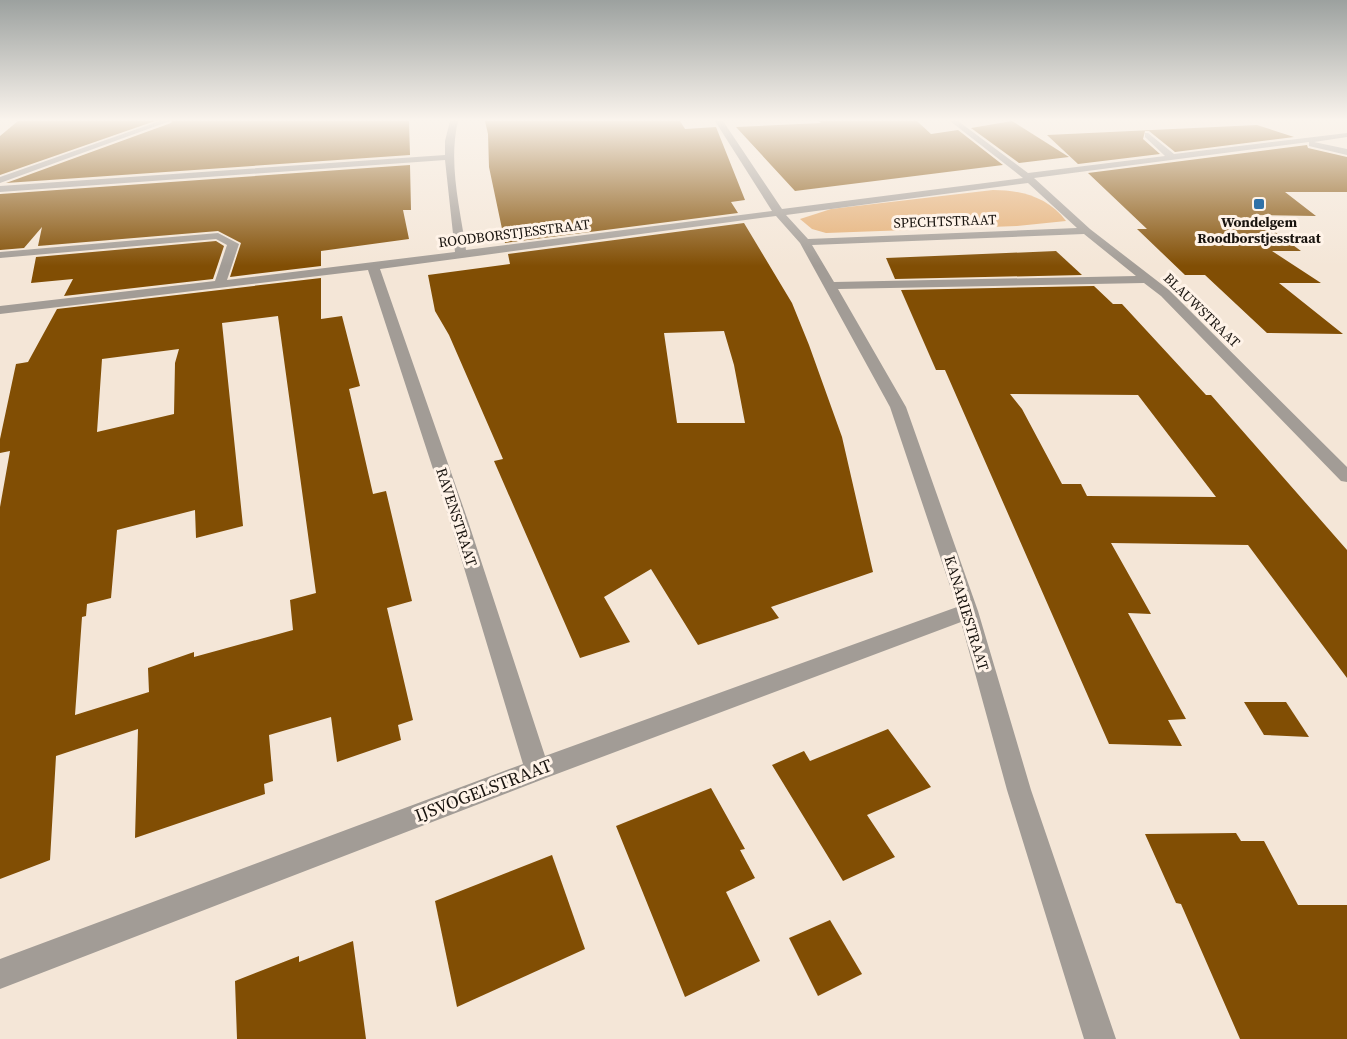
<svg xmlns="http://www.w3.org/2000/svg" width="1347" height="1039" font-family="'Source Serif 4',serif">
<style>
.green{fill:#e4ad72}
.building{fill:#814e04;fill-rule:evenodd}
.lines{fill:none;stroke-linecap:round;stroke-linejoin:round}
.minor{fill:#a29c96;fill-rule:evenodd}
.poi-dot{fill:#3071a7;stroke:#fff3e8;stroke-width:2}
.labels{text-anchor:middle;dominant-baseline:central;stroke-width:6;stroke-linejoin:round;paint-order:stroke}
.far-street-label{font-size:14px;fill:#19140f;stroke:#fff3e8}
.far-poi-label{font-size:14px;font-weight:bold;fill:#19140f;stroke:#fff3e8}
.street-label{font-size:15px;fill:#19140f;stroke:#fff3e8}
.near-street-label{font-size:18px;fill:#19140f;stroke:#fff3e8}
</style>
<rect width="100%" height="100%" fill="#f4e6d7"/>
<path class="green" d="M993,190c28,0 55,7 73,31l-49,5 -191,7 -14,-4 -12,-10 31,-10z"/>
<g class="building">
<path d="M18,121h137l-155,54v-39z"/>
<path d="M172,121h237l1,34 -404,28 165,-60z"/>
<path d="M485,121h195l5,8 31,-2 29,73 -14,2 7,11 -233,30 -16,-76 -1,-33z"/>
<path d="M819,121h98l14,13 27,-4 45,35 -208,26 -59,-64 85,-4z"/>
<path d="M1012,121l57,36 -50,6 -48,-35z"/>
<path d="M1257,125l37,12 -119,15 -26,-21h-4l-2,8 17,15 -82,10 -31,-29z"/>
<path d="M1307,145l1,3 39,9v35h-62l31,24 -64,-1 49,36h-29l49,32h-42l64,51 -76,-1 -62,-58h-20l-48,-46h10l-59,-56z"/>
<path d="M410,165l1,45h-8l6,29 -88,12v15l-91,11 11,-34 -23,-12 -180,15 4,-19 -18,21 -24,2v-56z"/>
<path d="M744,223l48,80 17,42 33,92 31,135 -102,35 8,11 -81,27 -47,-76 -47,28 26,45 -50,16 -86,-197 9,-2 -54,-124 -14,-24 -7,-36 82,-11 -2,-10zM724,331l10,34 11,58h-68l-13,-90z"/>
<path d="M216,241l8,5 -11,33 -149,17 9,-17 -42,4 5,-26z"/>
<path d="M1056,251l26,24 -187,4 -9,-21z"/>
<path d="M321,278v41l21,-3 18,70 -11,3 24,105 13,-3 26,110 -25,7 26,112 -15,5 3,15 -64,22 -6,-45 -62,18 4,46 -9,3 1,10 -130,44 3,-109 -82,27 -6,104 -50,19v-372l10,-56 -10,2v-14l16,-75 12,-2 29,-53zM278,316l38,277 -26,7 3,30 -99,27v-5l-46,16 1,24 -74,23 7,-98 4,-1 1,-12 24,-6 6,-68 78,-20 1,28 47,-12 -21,-203zM179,349l-4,14 -1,51 -77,18 5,-73z"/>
<path d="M1094,286l19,18h9l84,91h5l136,155v128l-99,-133 -137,-2 40,71 -23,-1 58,106 -18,1 14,26 -73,-2 -164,-374h-9l-35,-80zM1010,394l128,1 78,102 -129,-1 -6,-12h-19l-40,-75z"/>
<path d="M1244,702h42l23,35 -45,-2z"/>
<path d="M888,729l43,58 -64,28 28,42 -52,24 -71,-116 32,-14 6,10z"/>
<path d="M711,788l34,61 -5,1 15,28 -29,14 34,69 -75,36 -69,-171z"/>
<path d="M1236,833l5,8h23l34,64h49v134h-107l-59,-135 -5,-1 -31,-69z"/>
<path d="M552,855l33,94 -128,58 -22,-106z"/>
<path d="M830,920l32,54 -44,22 -29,-58z"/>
<path d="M353,941l13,98h-129l-2,-58 64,-25v6z"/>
</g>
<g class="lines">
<g class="minor">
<path d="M160,121h10l-170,62v-6z"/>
<path d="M450,121h8c-10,42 2,87 8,129l306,-39 -57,-90h8l59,88 241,-31 -73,-57h8l70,52 137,-17 -20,-19v-4h3l26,21 173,-21v4l-33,5 33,7v6l-38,-9v-4l-275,36 56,51 79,61 178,177v15l-6,-1 -180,-185 -17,-13 -306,6 68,118 72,204 53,179 85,249h-32l-77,-249 -46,-168 -415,156 -546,211v-30l523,-195 -74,-246 -81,-248 -368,44v-8l215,-25 12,-36 -11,-6 -216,19v-6l218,-19 21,11 -12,36 228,-28 -10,-92 -445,32v-6l445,-31v-14zM1028,183l49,45 -269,11 -22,-24zM776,216l24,27 90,164 67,200 -412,149 -78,-238 -87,-249zM1084,234l52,42 -302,6 -22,-37z"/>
</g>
</g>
<linearGradient id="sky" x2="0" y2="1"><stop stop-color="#9ca19f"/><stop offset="0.45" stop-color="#faf4ed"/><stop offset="1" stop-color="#faf4ed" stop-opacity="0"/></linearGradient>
<rect width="1347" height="266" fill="url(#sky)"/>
<rect class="poi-dot" x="1253" y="198" width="12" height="12" rx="3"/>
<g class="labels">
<g class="far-street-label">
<text transform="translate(945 221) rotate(-2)">SPECHTSTRAAT</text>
<text transform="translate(514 233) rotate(-7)">ROODBORSTJESSTRAAT</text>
<text transform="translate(1202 310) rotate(44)">BLAUWSTRAAT</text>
</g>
<g class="far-poi-label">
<text x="1259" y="222">Wondelgem<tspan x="1259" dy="16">Roodborstjesstraat</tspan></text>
</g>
<g class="street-label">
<text transform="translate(457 517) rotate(72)">RAVENSTRAAT</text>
<text transform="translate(967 613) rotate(73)">KANARIESTRAAT</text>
</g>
<g class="near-street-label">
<text transform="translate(483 790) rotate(-21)">IJSVOGELSTRAAT</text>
</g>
</g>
</svg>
